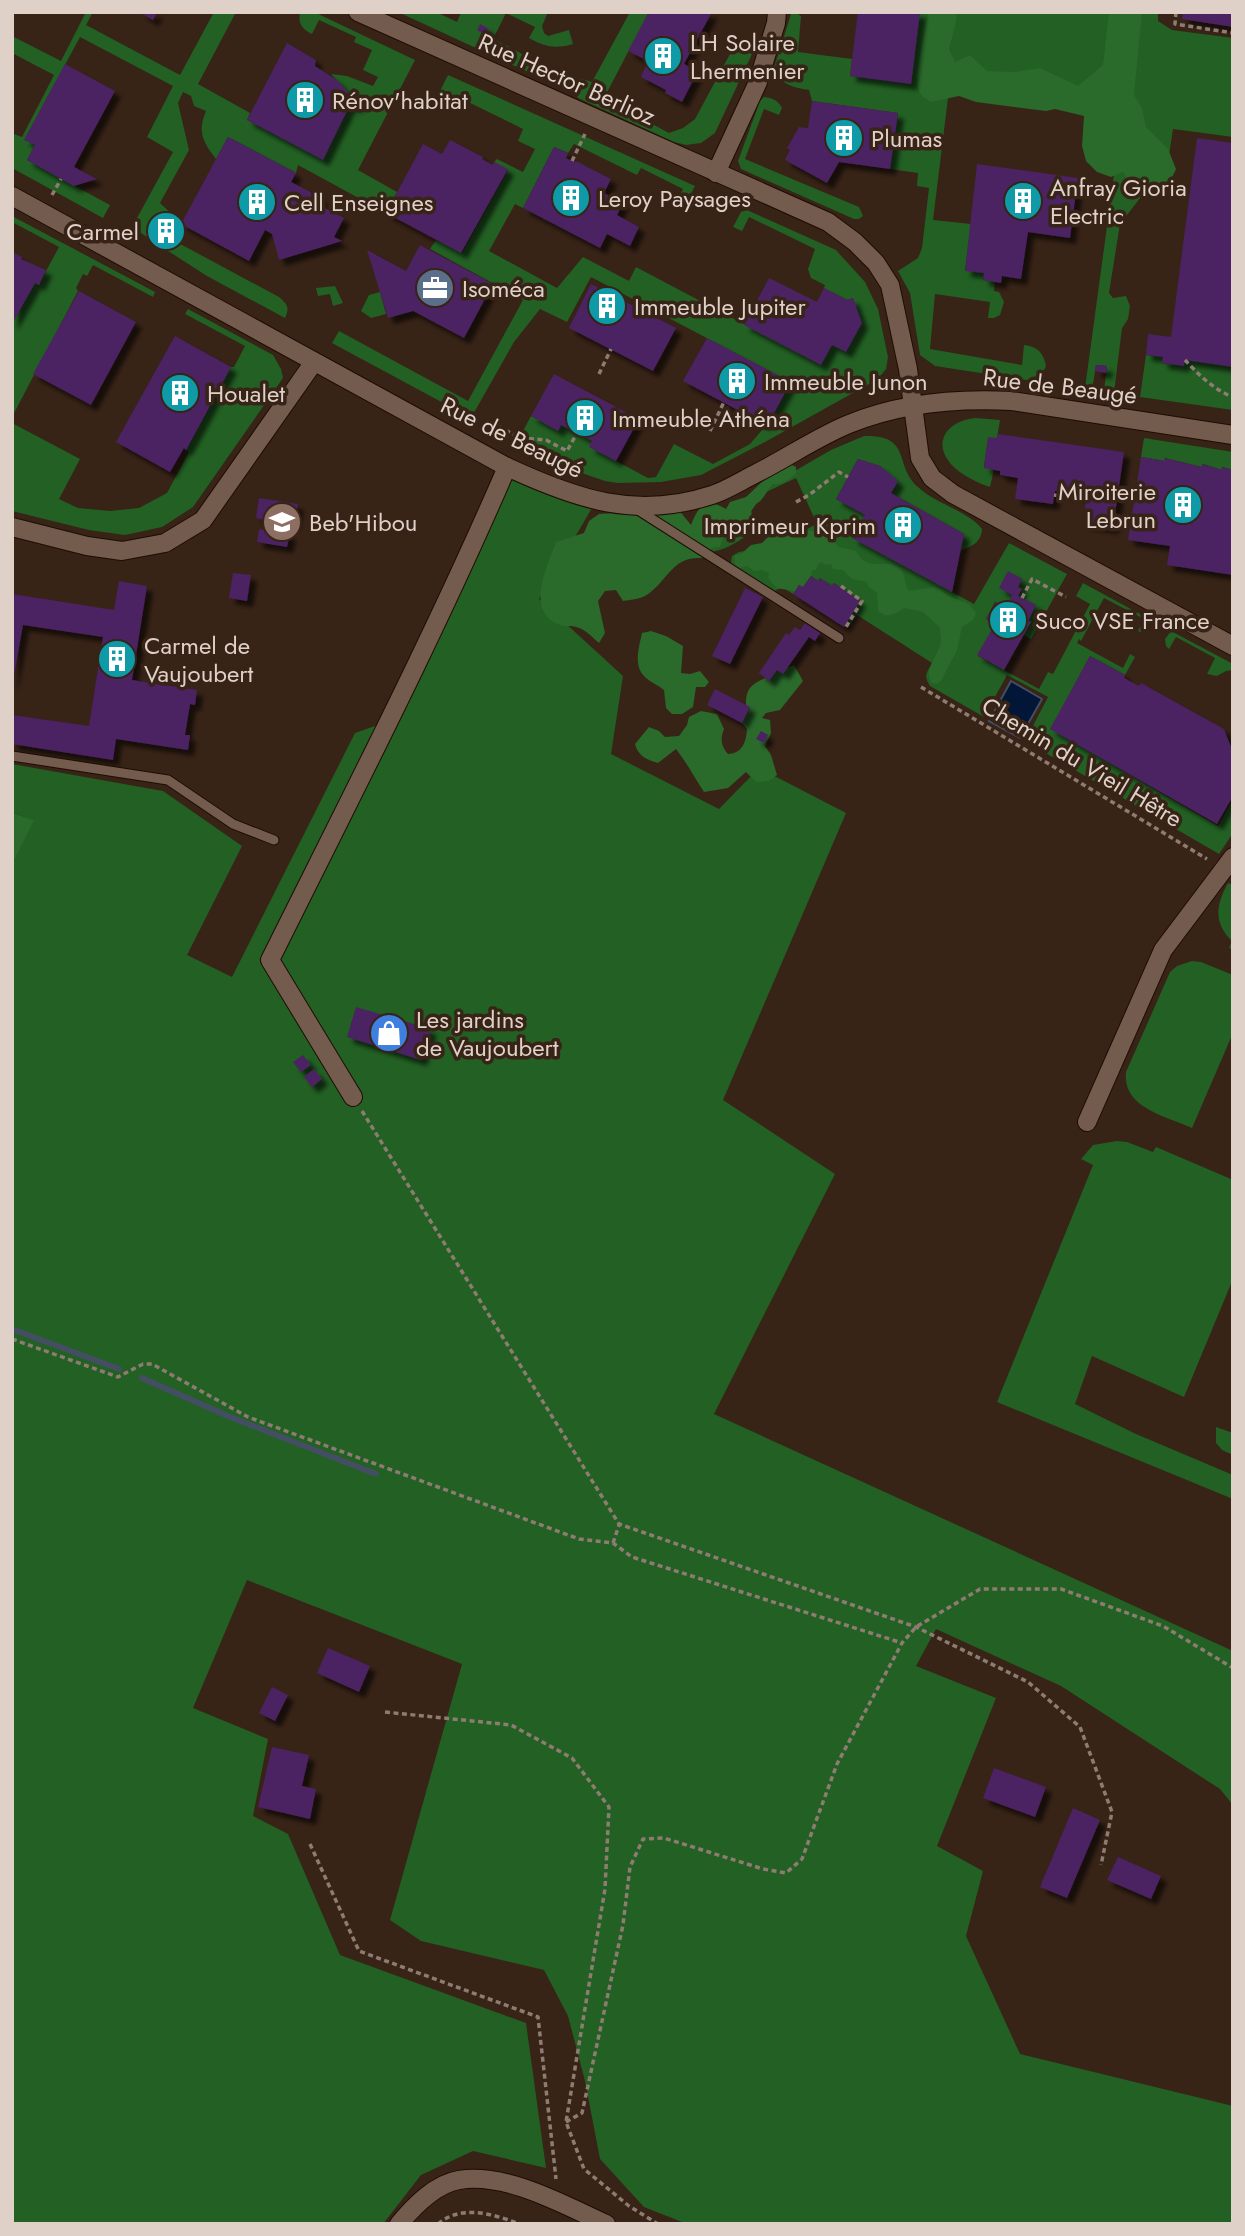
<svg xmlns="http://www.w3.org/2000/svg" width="1245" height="2236" font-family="Jost,sans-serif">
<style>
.green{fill:#226023;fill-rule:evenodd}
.forest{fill:#2a6a2b}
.water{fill:#021637;stroke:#444e62;stroke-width:2}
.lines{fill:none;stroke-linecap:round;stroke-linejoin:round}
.stream{stroke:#444e62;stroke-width:6}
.building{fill:#4c2162;filter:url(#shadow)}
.service-casing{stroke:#1f0c02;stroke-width:11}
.minor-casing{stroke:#1f0c02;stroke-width:20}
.tertiary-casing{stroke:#1f0c02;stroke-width:20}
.path{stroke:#8e7c72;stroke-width:3.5;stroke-dasharray:5 3.5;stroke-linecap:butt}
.service{stroke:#735b4d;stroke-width:9}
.minor{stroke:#735b4d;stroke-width:18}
.tertiary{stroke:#735b4d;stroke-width:18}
.labels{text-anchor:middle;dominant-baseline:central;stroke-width:7;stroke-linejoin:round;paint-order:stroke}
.poi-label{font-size:24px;fill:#dfd0c8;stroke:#382317;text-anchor:start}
.street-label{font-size:24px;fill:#dfd0c8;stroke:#382317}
</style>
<defs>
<filter id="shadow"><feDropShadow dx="6" dy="6" stdDeviation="2" flood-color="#0009"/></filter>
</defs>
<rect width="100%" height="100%" fill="#382317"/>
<g class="green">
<path d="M86,12h7l-7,13 94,50 34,-63h22l-38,72 52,29 -3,7 76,40 27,-55 7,2 -6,-11 -20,-22 16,2 26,10 5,-9 -15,-7 9,-20 -18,-8 2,-5 -37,-17 -7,14c-10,-5 -14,-10 -12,-22h14l101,48 -57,110 39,22 -11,21 -88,-48 -2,8 -68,-36 -12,22c-13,-17 -19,-27 -10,-48l-12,-5 -3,-10 -8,-4 -5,11 11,47 -29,53 17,16 -6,11 -8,-4 -10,15 -15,-10 -1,-13 36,-66 -26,-15 26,-51 -93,-49 -55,102 10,6 -8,15 83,45 -7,13 -91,-50v-31l2,-3 8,3 32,-62 -42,-22v-17l49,25z"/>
<path d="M398,12h38l21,10 4,-10h87l-6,14 2,7 4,3 21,-6 4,14c-16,5 -29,3 -44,-6l6,-11 -29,-14 -13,26c20,10 42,18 50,40z"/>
<path d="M630,12h19l-45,86 65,35 14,-5 12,-9 42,-78 7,-4 7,2 2,13 -38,81 -14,10 -15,2 -12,-3 -96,-44c-4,-9 -5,-12 1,-20l13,4z"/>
<path d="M795,12l6,4 -3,36 54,7 -2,17 60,8 10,-72h238v9l14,9 61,8v99l-60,-8 -5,33 -48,62 -11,69 4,5 13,-2 4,10 -2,13 -6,9 -8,65 -10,-2 3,-25 -11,-1 -4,25 -7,-2 37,-272 -173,-26 -16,130 38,4 -6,46 19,3 -1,7 12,2 -1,9 5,1 5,10 -4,13 -6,3h-6l2,-16 -55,-8 -5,55 92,16 2,-20c13,1 20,8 22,21l-5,10 -8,5 -98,-15 -15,-11 -10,-62 -12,-22 20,-13 4,-10 7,-60 -12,-2 1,-13 -28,-4 8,-56 -86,-12 -3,-11c-17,-3 -28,-5 -35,-22l17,-54z"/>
<path d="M448,75l247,111 -11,21 -8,-3 7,-15 -42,-21 -4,7 -63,-31 -6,9 -14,-6 -31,61 -8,-4 -26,47 68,37 26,-31 46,24 7,-14 185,98 11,-20 14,7 16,-29 -9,-25 -6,2 -23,-12 1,-3 -14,-7 -3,-9 7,-20 -66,-32 -7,14 -9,-4 8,-15 6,-2 89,40 29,32 13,27 10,48 -2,12 -8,10 -113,63 -64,33 -40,7 -43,1 -13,-2 -41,-14 -47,-25 14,-26 27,14 3,-5 31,16 -2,6 58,31 8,-1 18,-33 39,20 37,-20 19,-22 21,-40 -199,-105 -24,45 -27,-13 -26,33 -43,76 -139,-75 7,-12 129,70 55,-101 -93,-51 6,-9 26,13 46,-83 -14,-8 3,-3 26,13 12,-23 -17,-8 5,-12 -65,-32 -8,14 -16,-8z"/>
<path d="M764,97c8,1 14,3 18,11l-3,7 -15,-6 -19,50 114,48 4,9 -4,3h-5l-113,-50 -3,-8 22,-60z"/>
<path d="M12,216l143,76 -2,5 -60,-32 -6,11 -4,-2 -7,14 2,3 -66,126v-93l23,-41 4,1 20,-37 -47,-25z"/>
<path d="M171,239l108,58c8,7 11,10 6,21l-78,-42 -42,-27z"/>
<path d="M335,286l8,17 -10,3 -3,-12 -12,2 -2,-8z"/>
<path d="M380,292l6,22 -15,4 -10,-7 8,-16z"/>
<path d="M188,309l85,46 8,14 2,9 -90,129 -31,20 -37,8 -36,-5 -77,-19v-88l68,36 -21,40 19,9 32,3 29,-3 28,-15 22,-41 -3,-2 45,-83h3l11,-21 -60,-32z"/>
<path d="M1146,355l17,2 -1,6 22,3 1,-6 48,7v43l-93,-13z"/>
<path d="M976,418l24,2 -3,18h-9l-4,29 10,2 -4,18c-12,-4 -24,-10 -34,-18 -26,-23 -12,-48 20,-51z"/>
<path d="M864,436c49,-1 29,29 54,51 18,17 50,24 64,42 -1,14 -10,17 -22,22l-8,41 22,12 35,-61 58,31 -36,65 -7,-4 7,-12 -3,-2 8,-16 -18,-9 4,-7 -4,-2 4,-8 -14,-7 4,23 -6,12 -11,-5 -9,17 9,5 -17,32 61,33 9,-17 5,2 37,-70 -14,-8 7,-13 68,37 -6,10 -4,2 -3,-1 6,-12 -40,-21 -23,43 -2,-2 -2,4 46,25 7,-14 5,3 -10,18 -35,-19 -39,73 167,97 15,-27v34l-14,21 -194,-113 23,-44 -41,-22 -23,42 -54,-31c-7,-11 -3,-13 2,-23l-75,-48 -9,12h-4l16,-26 -26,-18 -2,3 -12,-8 -2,3 -7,-5 -8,11 -4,-2 -6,9 -11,-7 -9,5 -39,-24 -3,-6 1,-6 7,-4 12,-2 2,4 64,-30 -21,-46 -64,30 13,29c-11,7 -21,13 -34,15l-7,-7 27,-37 100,-58zM858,459l22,7 17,15 -6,12 73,41 -4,16 -95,-35 -29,-16z"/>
<path d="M1144,438l89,14v18l-11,-3v3l-19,-6 -1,3 -37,-9v3l-24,-4z"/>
<path d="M507,467l89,34 -57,98 84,77 -12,78 108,55 40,-41 87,45 -123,287 112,74 -121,240 519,237v154l-13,-16 -159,-103 -125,-57 -20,37 80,32 -59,148 46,25 -17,65 54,118 213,52v118h-546l-43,-17 -44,-48 -15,-78 -17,-65 -24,-46 -123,-29 -31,-21 72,-256 -215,-84 -54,128 75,31 -15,77 35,18 52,121 186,68 20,145 -73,-17 -52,24 -38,49h-371v-1359l21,-45 -21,-7v-49l151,27 79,55 -55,109 45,22 123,-244 34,-12z"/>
<path d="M1171,631l62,33v6l-7,1 -9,5 -10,-2 8,-16 -39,-21 -7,12 -3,-3 -1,-7z"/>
<path d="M1228,883l5,2v65l-4,-2 3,-7c-19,-19 -16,-36 -4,-58z"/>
<path d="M1192,961l9,1 32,13v58l-41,95c-26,-12 -70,-20 -66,-56l44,-100 7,-6z"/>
<path d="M1117,1141l10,1 26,10 3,-5 75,32 2,100 -49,118 -92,-41 -17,48 61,30 97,41v24l-236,-97 96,-237 -12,-6 12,-14z"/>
<path d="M1216,1427l17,6v22l-11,-5 -6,-7z"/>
</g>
<g class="forest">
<path d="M928,12h29l-1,10 -7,27 6,13 15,-7 17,16 28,1 25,-4 38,18 25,-21 6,-53h33l-8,83 8,13 4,19 22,22 8,20c-15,34 -35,35 -53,3l-12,5 -14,-5 -11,-11 -4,-15 2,-30 -29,-7 -9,2 -70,-9 -17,-6 -28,6c-1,-1 -9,-5 -9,-6 -13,-17 6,-64 6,-84z"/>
<path d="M790,464l6,3v6c-7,7 -14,12 -23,11 -5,5 -7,10 -11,15 -3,4 -5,3 -8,8 -5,7 -1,3 -3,11 -4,11 -14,12 -24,9l-7,20 -9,1 -9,10c-31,-2 -34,24 -57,38 -6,3 -15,4 -22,5l-7,-11 -11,1 -7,10 7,32 -6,10c-7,-6 -14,-14 -23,-16 -5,-2 -11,0 -16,-2 -36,-13 -13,-59 -4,-83l28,-9 5,-12 10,-7 79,-5 13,16c8,-21 15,-27 35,-16l4,-7 16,-5 33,-31z"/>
<path d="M794,523l12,8h8l15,6 10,10 17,4c13,24 30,4 45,19 5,6 3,14 8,21l25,-4 7,3 7,6 21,8 7,9 -3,7 -11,7 -5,23 -16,31 -4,3 -5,-1c-9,-13 4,-24 8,-37 2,-6 0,-12 0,-18l-17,-16 -19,-4c-10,7 -17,11 -26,3l-1,-18 -8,-6 -2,-5 -15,-3 -9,-9 -10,-1 -2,-5 -5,1 -4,-3 -4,2 -2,6h-4l-1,6 -8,11 -4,-2 -4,7c-15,-6 -17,2 -27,-15l1,-5h-4l-2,-2 -9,1 -7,-5 -7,2 -5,-3v-10l6,-1 10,-9 11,-2 8,-8 13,-3 7,-8z"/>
<path d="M651,631l15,5 17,10 -2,27 9,1 10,-3 9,11 -4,5h-9l-3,20 -11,7h-10l-6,-6 -2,-18c-6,-5 -14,-8 -19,-13 -12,-11 -6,-30 -3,-44z"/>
<path d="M794,665l9,16 -23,29 -14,3 -4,5 8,2 1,13 -6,13 6,9 6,20 -8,6 -13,1 -10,-10 -18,16 -24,4c-10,-15 -17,-29 -28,-43l-18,14c-11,-3 -20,-7 -23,-19l14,-17 10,4 6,6 14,-1 8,-11 2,-8 12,-6 16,3 7,15c-4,10 -3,17 4,25 15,-1 18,-12 19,-25l-5,-6 8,-15 -4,-3c0,-17 5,-20 19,-27l5,2 7,-10 6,4 4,-6z"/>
<path d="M12,813l22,7 -22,45z"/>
</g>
<path class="water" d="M1011,681l31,18 -22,39 -31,-17z"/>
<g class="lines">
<g class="stream">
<path d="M12,1329l107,40"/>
<path d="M142,1378l88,39 146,57"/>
</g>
</g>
<g class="building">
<path d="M139,12h18l-4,8z"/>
<path d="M649,12h63l-28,52 14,7 -16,31 -17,-9 1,-3 -25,-13 7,-16 -20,-10z"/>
<path d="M858,12h62l-9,72 -61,-8z"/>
<path d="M1183,12h50v15l-51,-8z"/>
<path d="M480,24l9,5 -3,6 -9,-5z"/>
<path d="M287,43l29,17 -1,6 22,14 14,16 7,12 -8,-3 -27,55 -76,-40z"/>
<path d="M65,64l50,27 -41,76 23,12 -23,7 -47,-26 8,-15 -11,-5z"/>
<path d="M812,101l86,12 -8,56 -51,-7 -12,21 -42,-23 5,-10 -3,-2 12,-21 9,1z"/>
<path d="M228,137l68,36 -5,9 31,16 -3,7 25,13 -10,19 8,4 -63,19 -7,-26 -7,-4 -16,31 -68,-37z"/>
<path d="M1197,138l36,5v224l-48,-7 -1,6 -22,-3 1,-6 -17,-2 2,-21 23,3z"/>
<path d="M450,140l33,17 -1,2 11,6 1,-3 14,7 -47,84 -75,-40 37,-69 19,10z"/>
<path d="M554,147l14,6 -2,5 6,3 6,1 33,17 -7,14 19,10 -6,12 22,12 -9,19 -23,-12 -7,14 -77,-40z"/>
<path d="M977,164l101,14 -8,60 -42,-6 -7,47 -19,-3 -1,7 -18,-3 1,-7 -19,-2z"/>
<path d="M163,226l8,4 -3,6 -8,-5z"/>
<path d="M420,245l73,39 -29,54 -51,-27 -25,7 -21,-68 39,21z"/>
<path d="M12,252l10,5 -1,2 25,11 -7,15 -4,-2 -23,41z"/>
<path d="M769,278l48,24 7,-14 23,12 6,-2 9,25 -16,29 -14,-7 -11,20 -77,-40z"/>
<path d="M591,284l85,44 -23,43 -84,-43z"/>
<path d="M79,291l57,31 -45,83 -58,-31z"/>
<path d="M175,336l56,31 -45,83 -2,-2 -14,24 -54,-30z"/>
<path d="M707,338l84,44 -22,40 -5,2 -81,-43z"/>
<path d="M1096,365l11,1 -1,7 -11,-2z"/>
<path d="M554,374l85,45 -23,42 -27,-14 3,-6 -31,-16 -3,6 -27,-15z"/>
<path d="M998,434l126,18 -11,76 -29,-4 2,-27 -31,-6 -2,13 -38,-5 3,-21 -18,-3v-4l-16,-3 4,-31 9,1z"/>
<path d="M1141,457l24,4 -1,-3 38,9v-3l20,6 -1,-3 12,3v105l-66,-10 3,-19 -42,-6z"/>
<path d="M858,459l22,7 18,15 -7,12 73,41 -12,58 -100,-54 13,-23 -29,-16z"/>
<path d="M259,498l39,6 -4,21 -9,-2 -1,10 6,1 -3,13 -30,-5 2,-13 9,2 2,-10 -14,-3z"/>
<path d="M1008,571l14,8 -4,8 4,2 -4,7 18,9 -8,16 3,1 -27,48 -27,-15 18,-31 -9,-5 10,-17 10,5 6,-12 -13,-7z"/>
<path d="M233,573l18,2 -4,26 -18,-3z"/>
<path d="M811,576l7,5 2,-3 12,8 2,-3 26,18 -16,26 -51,-33 6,-9 4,2z"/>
<path d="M119,581l28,5 -15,94 65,10 -2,15 -5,-1 -5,31h5l-2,15 -72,-11 -3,21 -101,-16v-29l77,11 14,-89 -80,-12 -11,61v-92l102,16z"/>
<path d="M745,588l18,9 -33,67 -18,-8z"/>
<path d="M805,623l15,10 -5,8 -6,-4 -26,37 -6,-4 -8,11 -10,-8 27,-40 3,2 6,-8 5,3z"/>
<path d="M1090,656l35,19 -1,3 15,8 2,-3 83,46 9,23v44l-16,28 -167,-95z"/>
<path d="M715,689l35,18 -8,16 -35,-18z"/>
<path d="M761,731l7,4 -4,8 -8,-4z"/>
<path d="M356,1007l75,22 -10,31 -74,-23z"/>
<path d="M303,1055l8,10 -10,7 -8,-10z"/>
<path d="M314,1069l8,10 -10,8 -8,-10z"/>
<path d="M328,1648l42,18 -11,26 -42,-19z"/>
<path d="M272,1687l16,8 -13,26 -16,-8z"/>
<path d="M272,1747l37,8 -7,31 14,3 -6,30 -52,-12z"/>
<path d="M994,1768l52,19 -11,30 -52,-19z"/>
<path d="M1073,1808l27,12 -33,78 -27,-11z"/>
<path d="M1118,1857l43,19 -10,23 -44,-19z"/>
</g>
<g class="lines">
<defs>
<g id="service">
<path d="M638,510l201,128"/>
<path d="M12,756l156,24 65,44 41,16"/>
</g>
<g id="minor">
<path d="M358,12l470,210 27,20 21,21 14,22 18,84 12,89 12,20 21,16 280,152"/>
<path d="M716,173l42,-91 18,-59 1,-11"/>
<path d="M12,527l75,19 35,5 43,-8 38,-23 111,-158"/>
<path d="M353,1097l-83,-137c81,-163 165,-326 237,-493"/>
<path d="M1087,1122l76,-172 70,-93"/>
<path d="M399,2224c15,-18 36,-40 60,-44 47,-8 105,25 147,44"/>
</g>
<path id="tertiary" d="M12,196l495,271c69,32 129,53 205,28 15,-5 29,-14 43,-21 32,-16 62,-37 94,-50 51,-21 108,-26 163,-23l221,34"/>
</defs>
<use href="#service" class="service-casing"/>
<use href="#minor" class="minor-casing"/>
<use href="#tertiary" class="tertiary-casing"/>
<g class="path">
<path d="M1176,12l-1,12 58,9"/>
<path d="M572,161l13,-27"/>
<path d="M52,195l9,-16"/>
<path d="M1185,360c13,14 29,30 48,37"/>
<path d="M599,374l12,-25"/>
<path d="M498,426l22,12 26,2 21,11 10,-18"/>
<path d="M710,431l14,-29"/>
<path d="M1054,495l21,3"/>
<path d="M796,502l13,-7 30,-23 9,5"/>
<path d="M841,586l21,15 -16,26"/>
<path d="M1022,598l10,-19 34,18"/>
<path d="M921,687l286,172"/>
<path d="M362,1111l257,413 297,103 112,55 52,45 32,85 -11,53"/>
<path d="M12,1339l106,38 25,-13h9l96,53 331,122 34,4 19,14 270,86"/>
<path d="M613,1543l6,-18"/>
<path d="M385,1712l126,13 61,33 37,49 -4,82 -39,233 18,47 45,37 29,18"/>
<path d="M310,1844l49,107 179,66 18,162"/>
<path d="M566,2122l16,-9 41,-188 7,-58 13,-28 21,-1 99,31 23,4 16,-14 35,-95 65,-121 14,-16 64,-38h81l102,37 70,42"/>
<path d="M438,2224c23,-20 56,-10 81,0"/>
</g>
<use href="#service" class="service"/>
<use href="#minor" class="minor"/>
<use href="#tertiary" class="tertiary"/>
</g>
<defs>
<symbol id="building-disc" viewBox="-11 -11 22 22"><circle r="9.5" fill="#0f9aa8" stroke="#382317"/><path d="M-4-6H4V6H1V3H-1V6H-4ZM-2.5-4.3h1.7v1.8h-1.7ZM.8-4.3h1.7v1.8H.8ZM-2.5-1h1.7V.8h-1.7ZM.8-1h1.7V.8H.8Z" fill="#fff"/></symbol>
<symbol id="office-disc" viewBox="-11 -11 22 22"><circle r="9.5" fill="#5c6f8a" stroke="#382317"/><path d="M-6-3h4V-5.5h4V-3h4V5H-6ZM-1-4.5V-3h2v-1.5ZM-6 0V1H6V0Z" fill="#fff"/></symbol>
<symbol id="school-disc" viewBox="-11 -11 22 22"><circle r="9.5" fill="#8d6e63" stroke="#382317"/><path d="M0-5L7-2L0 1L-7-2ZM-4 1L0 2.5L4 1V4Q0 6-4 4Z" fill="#fff"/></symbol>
<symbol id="shop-disc" viewBox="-11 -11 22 22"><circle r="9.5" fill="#3f7fe0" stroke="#382317"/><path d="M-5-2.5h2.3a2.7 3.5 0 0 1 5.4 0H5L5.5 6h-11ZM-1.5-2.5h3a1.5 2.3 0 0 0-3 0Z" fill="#fff"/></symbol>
</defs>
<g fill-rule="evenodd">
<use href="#building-disc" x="641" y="34" width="44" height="44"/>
<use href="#building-disc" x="283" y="78" width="44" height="44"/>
<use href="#building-disc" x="822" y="116" width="44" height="44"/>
<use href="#building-disc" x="549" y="176" width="44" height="44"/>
<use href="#building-disc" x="1001" y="179" width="44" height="44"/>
<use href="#building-disc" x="235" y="180" width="44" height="44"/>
<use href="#building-disc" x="144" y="209" width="44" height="44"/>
<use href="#office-disc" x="413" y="266" width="44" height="44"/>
<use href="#building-disc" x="585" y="284" width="44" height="44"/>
<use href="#building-disc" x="715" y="359" width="44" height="44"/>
<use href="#building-disc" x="158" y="371" width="44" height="44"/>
<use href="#building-disc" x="563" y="396" width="44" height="44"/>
<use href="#building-disc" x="1161" y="483" width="44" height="44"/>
<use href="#school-disc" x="260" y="500" width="44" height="44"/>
<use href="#building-disc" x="881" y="503" width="44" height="44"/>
<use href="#building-disc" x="986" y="598" width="44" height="44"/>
<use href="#building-disc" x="95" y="637" width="44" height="44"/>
<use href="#shop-disc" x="367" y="1011" width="44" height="44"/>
</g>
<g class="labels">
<g class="poi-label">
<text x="690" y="42">LH Solaire<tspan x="690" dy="28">Lhermenier</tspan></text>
<text x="332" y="100">Rénov'habitat</text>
<text x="871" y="138">Plumas</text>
<text x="1050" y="187">Anfray Gioria<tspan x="1050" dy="28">Electric</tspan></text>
<text x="598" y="198">Leroy Paysages</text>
<text x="284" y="202">Cell Enseignes</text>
<text x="139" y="231" text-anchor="end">Carmel</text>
<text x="462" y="288">Isoméca</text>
<text x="634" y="306">Immeuble Jupiter</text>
<text x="764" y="381">Immeuble Junon</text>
<text x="207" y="393">Houalet</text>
<text x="612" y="418">Immeuble Athéna</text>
<text x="1156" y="491" text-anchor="end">Miroiterie<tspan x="1156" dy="28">Lebrun</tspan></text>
<text x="309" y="522">Beb'Hibou</text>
<text x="876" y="525" text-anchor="end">Imprimeur Kprim</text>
<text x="1035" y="620">Suco VSE France</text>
<text x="144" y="645">Carmel de<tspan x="144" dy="28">Vaujoubert</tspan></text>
<text x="416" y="1019">Les jardins<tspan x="416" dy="28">de Vaujoubert</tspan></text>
</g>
<g class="street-label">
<text transform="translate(567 79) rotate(24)">Rue Hector Berlioz</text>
<text transform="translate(1060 386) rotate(7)">Rue de Beaugé</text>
<text transform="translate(512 437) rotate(26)">Rue de Beaugé</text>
<text transform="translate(1082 762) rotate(31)">Chemin du Vieil Hêtre</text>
</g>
</g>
<rect width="1245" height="2236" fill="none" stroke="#dfd0c8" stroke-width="28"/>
</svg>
